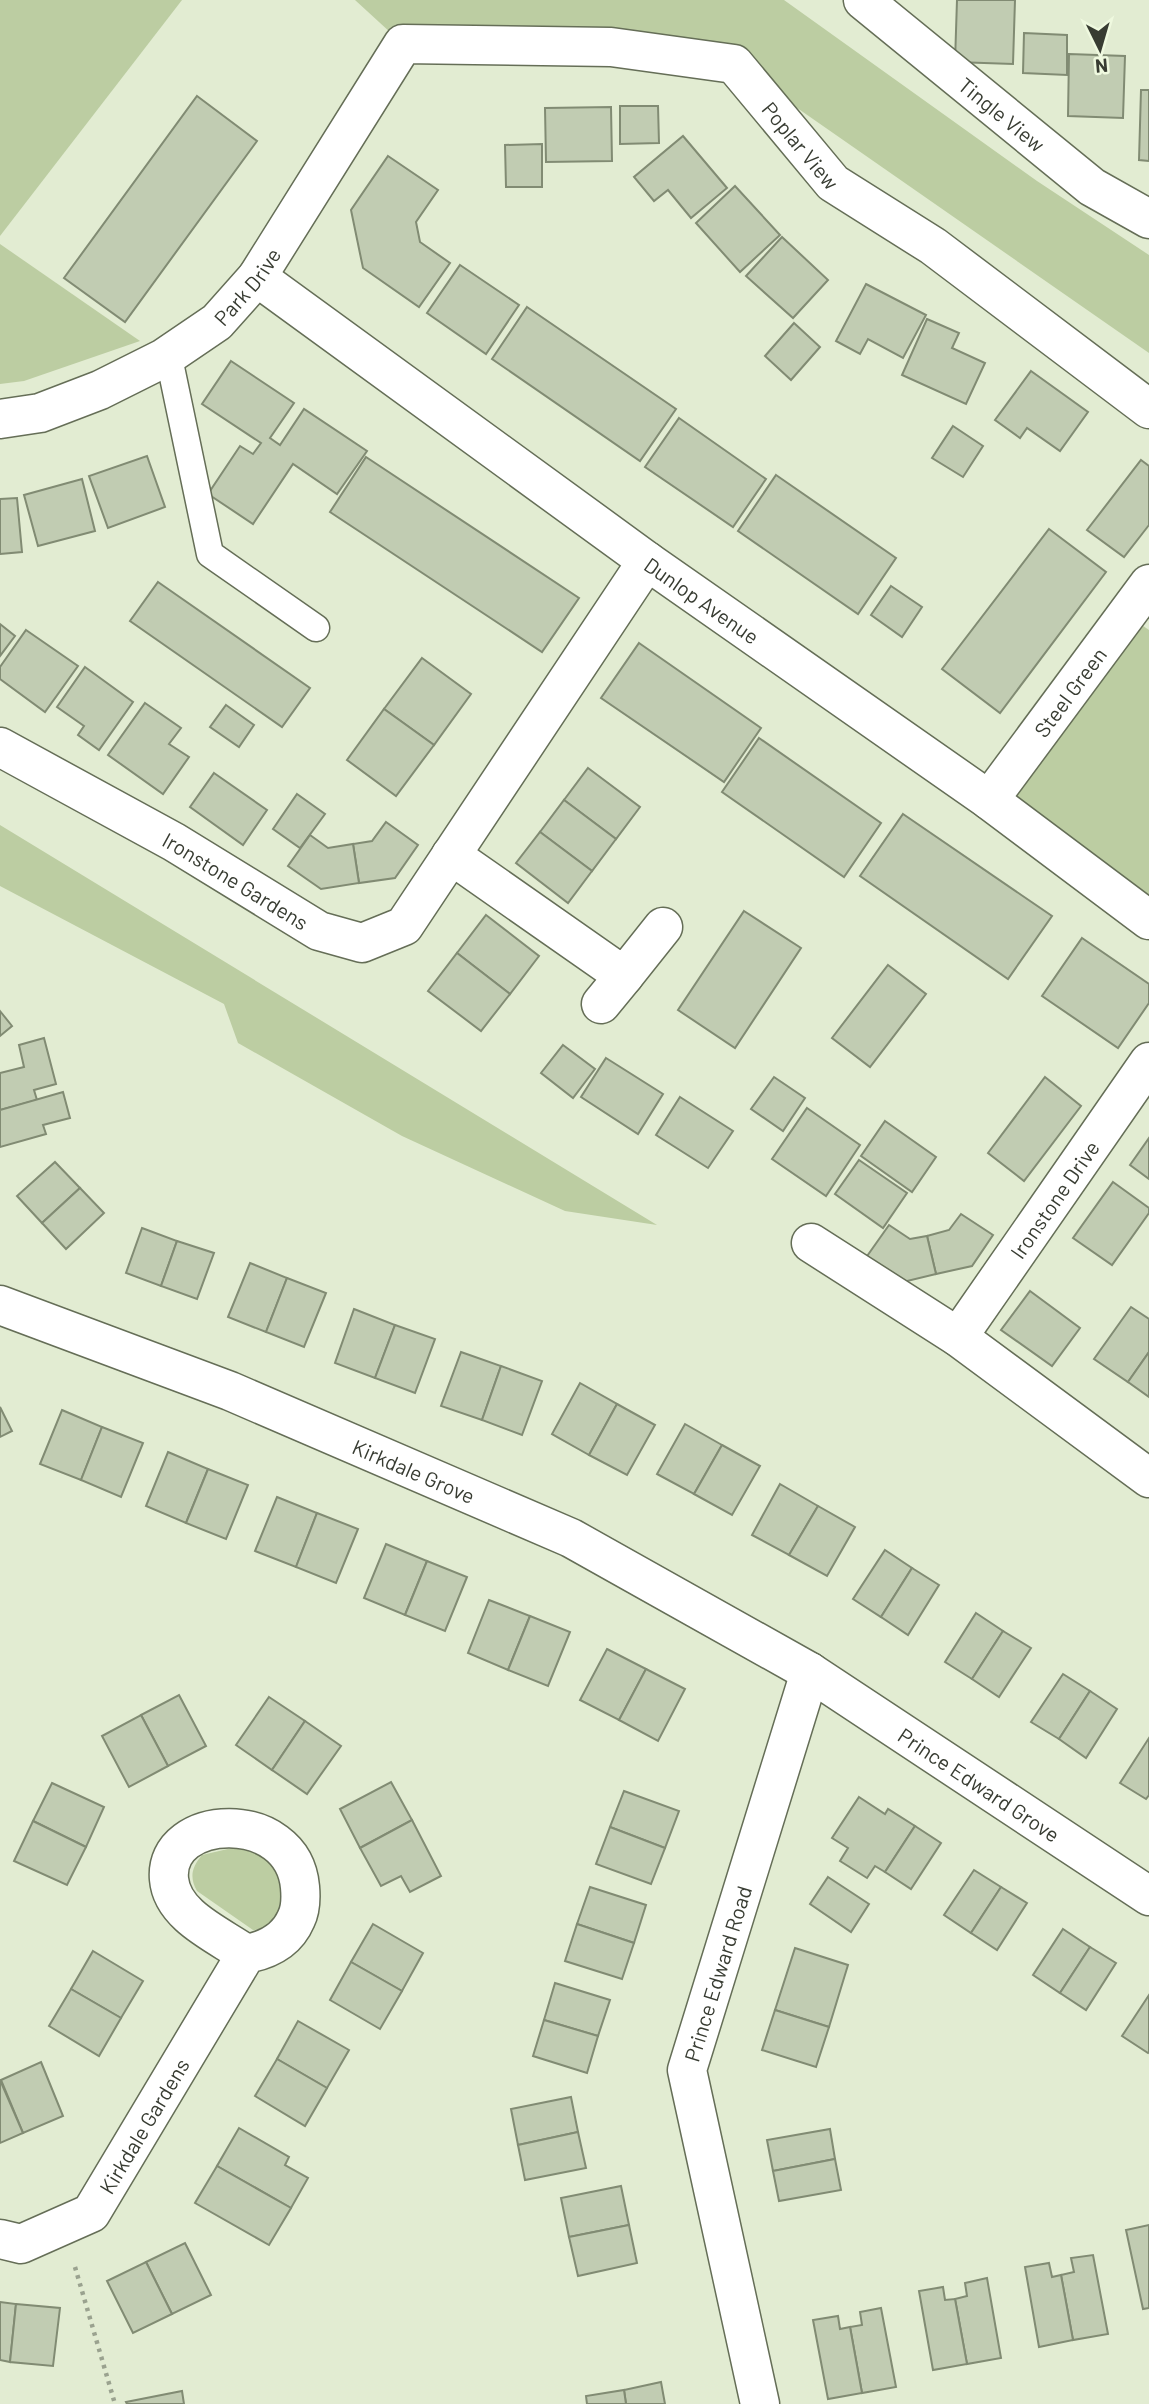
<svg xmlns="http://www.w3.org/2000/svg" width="1149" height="2404" font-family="Barlow,sans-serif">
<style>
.green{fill:#bccda2}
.building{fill:#c1ccb2;stroke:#818b73;stroke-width:2}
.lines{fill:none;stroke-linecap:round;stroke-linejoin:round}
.lane-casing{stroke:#656e57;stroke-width:29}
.street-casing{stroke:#656e57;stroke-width:41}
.path{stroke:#9aa28f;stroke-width:4.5;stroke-dasharray:3.5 5;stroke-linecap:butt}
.lane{stroke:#fff;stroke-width:26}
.street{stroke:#fff;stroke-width:38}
.labels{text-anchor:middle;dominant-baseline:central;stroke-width:5;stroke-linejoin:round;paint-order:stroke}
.street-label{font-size:21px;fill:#383c32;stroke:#eff9df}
</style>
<rect width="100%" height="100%" fill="#e2ecd2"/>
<g class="green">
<path d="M0,0h182l-182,236z"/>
<path d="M355,0h429l253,181 112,74v98l-415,-289 -331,-20z"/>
<path d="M0,244l140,97 -116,40 -24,3z"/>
<path d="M1127,615l22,15v290l-160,-120z"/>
<path d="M0,825l657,400 -92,-14 -163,-75 -164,-93 -14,-39 -224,-118z"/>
<path d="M232,1848c12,2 27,4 36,13 19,19 19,68 -15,69l-56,-39c-8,-14 -5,-24 5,-36z"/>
</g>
<g class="building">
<path d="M957,0h58l-2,64 -58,-2z"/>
<path d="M1024,33l43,2v40l-44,-2z"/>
<path d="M1069,54l56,2 -2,62 -55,-2z"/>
<path d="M1141,90h8v71l-10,-1z"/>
<path d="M197,96l60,45 -132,181 -61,-44z"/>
<path d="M620,106h38l1,37 -39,1z"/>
<path d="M611,107l1,54 -66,1 -1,-54z"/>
<path d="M683,136l44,52 -36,30 -23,-28 -14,11 -20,-24z"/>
<path d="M542,144v43h-36l-1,-42z"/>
<path d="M388,156l50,34 -22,32 4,20 30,21 -31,44 -56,-39 -12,-58z"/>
<path d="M735,186l45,49 -40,37 -44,-49z"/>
<path d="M782,237l46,43 -35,38 -47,-42z"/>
<path d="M460,265l59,40 -33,49 -59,-41z"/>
<path d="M866,284l60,31 -23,43 -35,-19 -8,15 -24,-13z"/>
<path d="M527,307l149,102 -36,52 -148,-102z"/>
<path d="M927,319l32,14 -7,15 33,15 -19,41 -64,-29z"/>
<path d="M794,323l26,24 -29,33 -26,-24z"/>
<path d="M231,361l63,42 -24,35 10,7 24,-36 63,42 -30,43 -44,-30 -40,60 -45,-30 32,-48 13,8 8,-11 -59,-39z"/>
<path d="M1031,371l57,41 -28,39 -33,-23 -7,10 -25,-18z"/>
<path d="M679,418l87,61 -33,48 -88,-60z"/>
<path d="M953,426l30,20 -20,31 -31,-19z"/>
<path d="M147,456l18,51 -57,21 -19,-52z"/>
<path d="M366,457l213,141 -37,54 -212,-140z"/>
<path d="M1141,460l8,6v59l-25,32 -37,-27z"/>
<path d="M776,475l120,83 -38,56 -120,-83z"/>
<path d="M82,479l13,52 -57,15 -14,-51z"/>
<path d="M17,498l5,54 -22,2v-55z"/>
<path d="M1049,529l57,43 -106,141 -58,-44z"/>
<path d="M158,582l152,106 -28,39 -152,-106z"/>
<path d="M891,586l31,21 -20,30 -31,-22z"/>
<path d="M0,624l15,12 -15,20z"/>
<path d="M26,630l52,36 -33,46 -45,-33v-12z"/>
<path d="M639,643l122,85 -37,54 -123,-84z"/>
<path d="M422,658l49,36 -37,51 -50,-36z"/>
<path d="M85,667l48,35 -34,48 -21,-15 6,-9 -27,-19z"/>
<path d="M145,703l36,25 -12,16 20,13 -26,37 -55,-39z"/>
<path d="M226,705l28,20 -15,22 -29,-20z"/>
<path d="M384,709l50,36 -38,51 -49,-36z"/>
<path d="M759,738l122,85 -37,54 -122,-85z"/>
<path d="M588,768l52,39 -24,32 -52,-39z"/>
<path d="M214,773l53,37 -24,35 -53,-38z"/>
<path d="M297,794l28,20 -25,34 -27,-19z"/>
<path d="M564,800l52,39 -24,32 -52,-39z"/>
<path d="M903,814l149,102 -44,63 -148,-103z"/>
<path d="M386,822l32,23 -23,33 -36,5 -6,-39 19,-3z"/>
<path d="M540,832l52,39 -24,32 -52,-40z"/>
<path d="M310,835l18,13 25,-4 6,39 -38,6 -33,-23z"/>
<path d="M744,911l57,37 -66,100 -57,-38z"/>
<path d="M486,915l53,41 -29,38 -53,-41z"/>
<path d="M1082,938l67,46v19l-31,45 -76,-52z"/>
<path d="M457,953l53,41 -29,37 -53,-40z"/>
<path d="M888,965l38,29 -56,73 -38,-29z"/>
<path d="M0,1011l12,15 -12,10z"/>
<path d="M44,1038l12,46 -22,6 3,10 -37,10v-37l24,-6 -5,-22z"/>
<path d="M563,1045l32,24 -22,29 -32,-25z"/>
<path d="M606,1058l57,36 -25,40 -57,-37z"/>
<path d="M774,1077l31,21 -22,33 -32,-22z"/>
<path d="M1045,1077l36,29 -57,75 -36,-28z"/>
<path d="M63,1092l7,26 -27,7 3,9 -46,13v-37z"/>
<path d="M680,1097l53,34 -25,37 -52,-33z"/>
<path d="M807,1108l53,37 -34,51 -54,-37z"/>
<path d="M885,1121l51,36 -24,35 -51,-36z"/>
<path d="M1149,1138v41l-19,-14z"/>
<path d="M859,1160l48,33 -24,35 -48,-34z"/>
<path d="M55,1162l25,26 -38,35 -25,-27z"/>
<path d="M1113,1182l36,26v5l-37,52 -39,-27z"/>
<path d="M80,1188l24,25 -38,36 -24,-26z"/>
<path d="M961,1214l32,21 -21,31 -36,8 -9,-38 22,-6z"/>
<path d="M889,1225l21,14 17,-3 9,38 -37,9 -34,-24z"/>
<path d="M142,1228l35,13 -16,45 -35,-13z"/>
<path d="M177,1241l37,12 -17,46 -36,-13z"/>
<path d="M250,1263l37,15 -21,54 -38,-15z"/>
<path d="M287,1278l39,15 -22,54 -38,-15z"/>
<path d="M1030,1291l50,37 -28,38 -51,-36z"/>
<path d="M1131,1307l18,12v33l-21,30 -34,-23z"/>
<path d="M354,1309l41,16 -20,53 -40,-15z"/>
<path d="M395,1325l40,14 -20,54 -40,-15z"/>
<path d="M461,1352l40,14 -19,54 -41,-14z"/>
<path d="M1149,1352v45l-21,-15z"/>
<path d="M501,1366l41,15 -20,54 -40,-15z"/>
<path d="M580,1383l37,21 -28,51 -37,-21z"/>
<path d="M617,1404l38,21 -28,50 -38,-20z"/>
<path d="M0,1407l12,24 -12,6z"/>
<path d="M62,1410l40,17 -21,53 -41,-16z"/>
<path d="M685,1424l37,21 -28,49 -37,-20z"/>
<path d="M102,1427l41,16 -22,54 -40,-17z"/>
<path d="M722,1445l38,21 -28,49 -38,-21z"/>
<path d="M168,1452l40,17 -22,54 -40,-17z"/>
<path d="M208,1469l40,16 -22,54 -40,-16z"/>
<path d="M780,1484l38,22 -29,49 -37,-20z"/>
<path d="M277,1497l40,16 -21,54 -41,-16z"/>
<path d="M818,1506l37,21 -28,49 -38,-21z"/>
<path d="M317,1513l41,16 -22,54 -40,-16z"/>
<path d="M386,1544l41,17 -22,54 -41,-17z"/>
<path d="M885,1550l27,18 -31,49 -28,-18z"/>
<path d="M427,1561l40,16 -22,54 -40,-16z"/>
<path d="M912,1568l27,17 -31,50 -27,-18z"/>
<path d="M489,1600l41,16 -22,54 -40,-17z"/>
<path d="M976,1613l27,18 -31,48 -27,-17z"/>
<path d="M530,1616l40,16 -22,54 -40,-16z"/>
<path d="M1003,1631l28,17 -32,49 -27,-18z"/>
<path d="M607,1649l39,20 -27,51 -39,-20z"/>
<path d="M646,1669l39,20 -27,52 -39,-21z"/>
<path d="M1063,1674l27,17 -31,48 -28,-17z"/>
<path d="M1090,1691l27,18 -31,49 -27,-19z"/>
<path d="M179,1695l27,51 -38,20 -27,-51z"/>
<path d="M269,1697l36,24 -33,49 -36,-25z"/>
<path d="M141,1715l27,51 -39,21 -27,-51z"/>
<path d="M305,1721l36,25 -34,48 -35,-24z"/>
<path d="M1149,1738v57l-3,4 -26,-16z"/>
<path d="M391,1782l21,38 -52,28 -20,-39z"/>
<path d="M52,1783l52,24 -18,40 -53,-26z"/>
<path d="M624,1791l55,20 -14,37 -55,-21z"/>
<path d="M859,1797l26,17 3,-5 27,17 -30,46 -10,-6 -8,12 -27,-17 8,-13 -16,-10z"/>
<path d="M412,1820l29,56 -31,16 -9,-16 -20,10 -21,-38z"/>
<path d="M33,1821l53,26 -19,38 -53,-24z"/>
<path d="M915,1826l26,17 -30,46 -26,-17z"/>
<path d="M610,1827l55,21 -14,36 -55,-20z"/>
<path d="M974,1870l27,17 -30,46 -27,-18z"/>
<path d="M828,1877l41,27 -18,28 -41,-28z"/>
<path d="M590,1887l56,18 -12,38 -57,-19z"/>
<path d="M1001,1887l26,16 -30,47 -26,-17z"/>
<path d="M373,1924l50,29 -21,38 -51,-29z"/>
<path d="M577,1924l57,19 -12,36 -57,-18z"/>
<path d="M1063,1929l27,18 -30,46 -27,-18z"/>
<path d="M1090,1947l26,16 -30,47 -26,-17z"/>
<path d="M795,1948l53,17 -19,62 -54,-17z"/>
<path d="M93,1951l50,30 -22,37 -50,-29z"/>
<path d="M351,1962l51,29 -22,38 -50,-29z"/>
<path d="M555,1983l55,17 -12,36 -54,-16z"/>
<path d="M71,1989l50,29 -22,38 -50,-30z"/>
<path d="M1149,1995v57l-1,1 -26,-17z"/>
<path d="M775,2010l54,17 -13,40 -54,-17z"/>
<path d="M544,2020l54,16 -11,37 -54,-17z"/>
<path d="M298,2021l51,29 -22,38 -50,-29z"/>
<path d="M277,2059l50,29 -22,38 -50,-30z"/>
<path d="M41,2062l22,54 -40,17 -22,-53z"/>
<path d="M0,2080l23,53 -23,10z"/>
<path d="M571,2097l7,35 -60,13 -7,-36z"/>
<path d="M239,2128l50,29 -4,8 23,13 -17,30 -74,-42z"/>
<path d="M830,2129l5,30 -62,12 -6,-31z"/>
<path d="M578,2132l8,36 -61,12 -7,-35z"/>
<path d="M835,2159l6,31 -62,11 -6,-30z"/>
<path d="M217,2166l74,42 -22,37 -74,-42z"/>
<path d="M621,2186l8,39 -60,12 -8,-39z"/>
<path d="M629,2225l8,38 -59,13 -9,-39z"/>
<path d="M1149,2225v83l-6,1 -17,-79z"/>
<path d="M185,2243l26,52 -39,19 -26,-52z"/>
<path d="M1093,2255l15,79 -35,6 -12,-65 13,-3 -3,-14z"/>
<path d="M146,2262l26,52 -39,19 -26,-52z"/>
<path d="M1049,2263l3,14 9,-2 12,65 -34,7 -14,-80z"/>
<path d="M987,2278l14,80 -34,6 -12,-65 12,-3 -2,-13z"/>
<path d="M943,2287l2,13 10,-1 12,65 -34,6 -14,-79z"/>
<path d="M0,2302l16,2 -6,58 -10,-2z"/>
<path d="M16,2304l44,4 -7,58 -43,-4z"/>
<path d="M881,2308l15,79 -34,6 -12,-66 12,-2 -2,-13z"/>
<path d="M838,2316l2,13 10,-2 12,66 -34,6 -15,-79z"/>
<path d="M661,2382l4,22h-39l-2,-14z"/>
<path d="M624,2390l2,14h-39l-1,-8z"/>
<path d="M182,2391l2,13h-57l-1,-2z"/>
</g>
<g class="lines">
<defs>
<path id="lane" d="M168,353l42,201 106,74"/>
<g id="street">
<path id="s1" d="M863,0l229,187 57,32"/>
<path id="s2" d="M257,277l390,284 342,239 160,120"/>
<path id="s3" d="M0,419l40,-6 60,-23 64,-32 53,-36 40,-45 146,-233 208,3 123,17 99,119 100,63 216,163"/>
<path id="s4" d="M0,747l174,95 145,89 43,12 42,-17 243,-365"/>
<path id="s5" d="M989,800l160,-216"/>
<path d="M451,855l173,121 39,-49"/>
<path d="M601,1004l23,-28"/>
<path d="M811,1243l147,94 191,141"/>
<path id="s6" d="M0,1305l230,86 341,147 239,134 339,224"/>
<path id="s7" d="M958,1337l191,-275"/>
<path id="s8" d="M0,2239l21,5 70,-31 155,-259c22,-4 41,-14 50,-35 5,-10 5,-21 4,-32 -7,-80 -137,-74 -131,-8 3,37 50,56 77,75"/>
<path id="s9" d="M760,2404l-73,-334 123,-398"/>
</g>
</defs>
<use href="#lane" class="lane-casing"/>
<use href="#street" class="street-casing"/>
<path class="path" d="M75,2267l40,137"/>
<use href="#lane" class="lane"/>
<use href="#street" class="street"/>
</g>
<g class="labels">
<g class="street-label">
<text stroke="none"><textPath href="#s1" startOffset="180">Tingle View</textPath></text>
<text stroke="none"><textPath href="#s3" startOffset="1013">Poplar View</textPath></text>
<text stroke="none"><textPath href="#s3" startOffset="287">Park Drive</textPath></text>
<text stroke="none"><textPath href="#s2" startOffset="550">Dunlop Avenue</textPath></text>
<text stroke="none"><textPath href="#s5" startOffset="135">Steel Green</textPath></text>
<text stroke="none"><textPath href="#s4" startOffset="271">Ironstone Gardens</textPath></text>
<text stroke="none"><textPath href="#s7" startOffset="168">Ironstone Drive</textPath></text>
<text stroke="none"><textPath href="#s6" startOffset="446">Kirkdale Grove</textPath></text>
<text stroke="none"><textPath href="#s6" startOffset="1094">Prince Edward Grove</textPath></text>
<text stroke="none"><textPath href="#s9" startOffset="443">Prince Edward Road</textPath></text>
<text stroke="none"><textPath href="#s8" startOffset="200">Kirkdale Gardens</textPath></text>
</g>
</g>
<g transform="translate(1100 49) rotate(175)" stroke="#eff9df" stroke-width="5" paint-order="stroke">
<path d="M0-5L12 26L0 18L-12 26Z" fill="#383c32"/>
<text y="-10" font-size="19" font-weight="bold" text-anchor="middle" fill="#383c32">N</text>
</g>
</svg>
